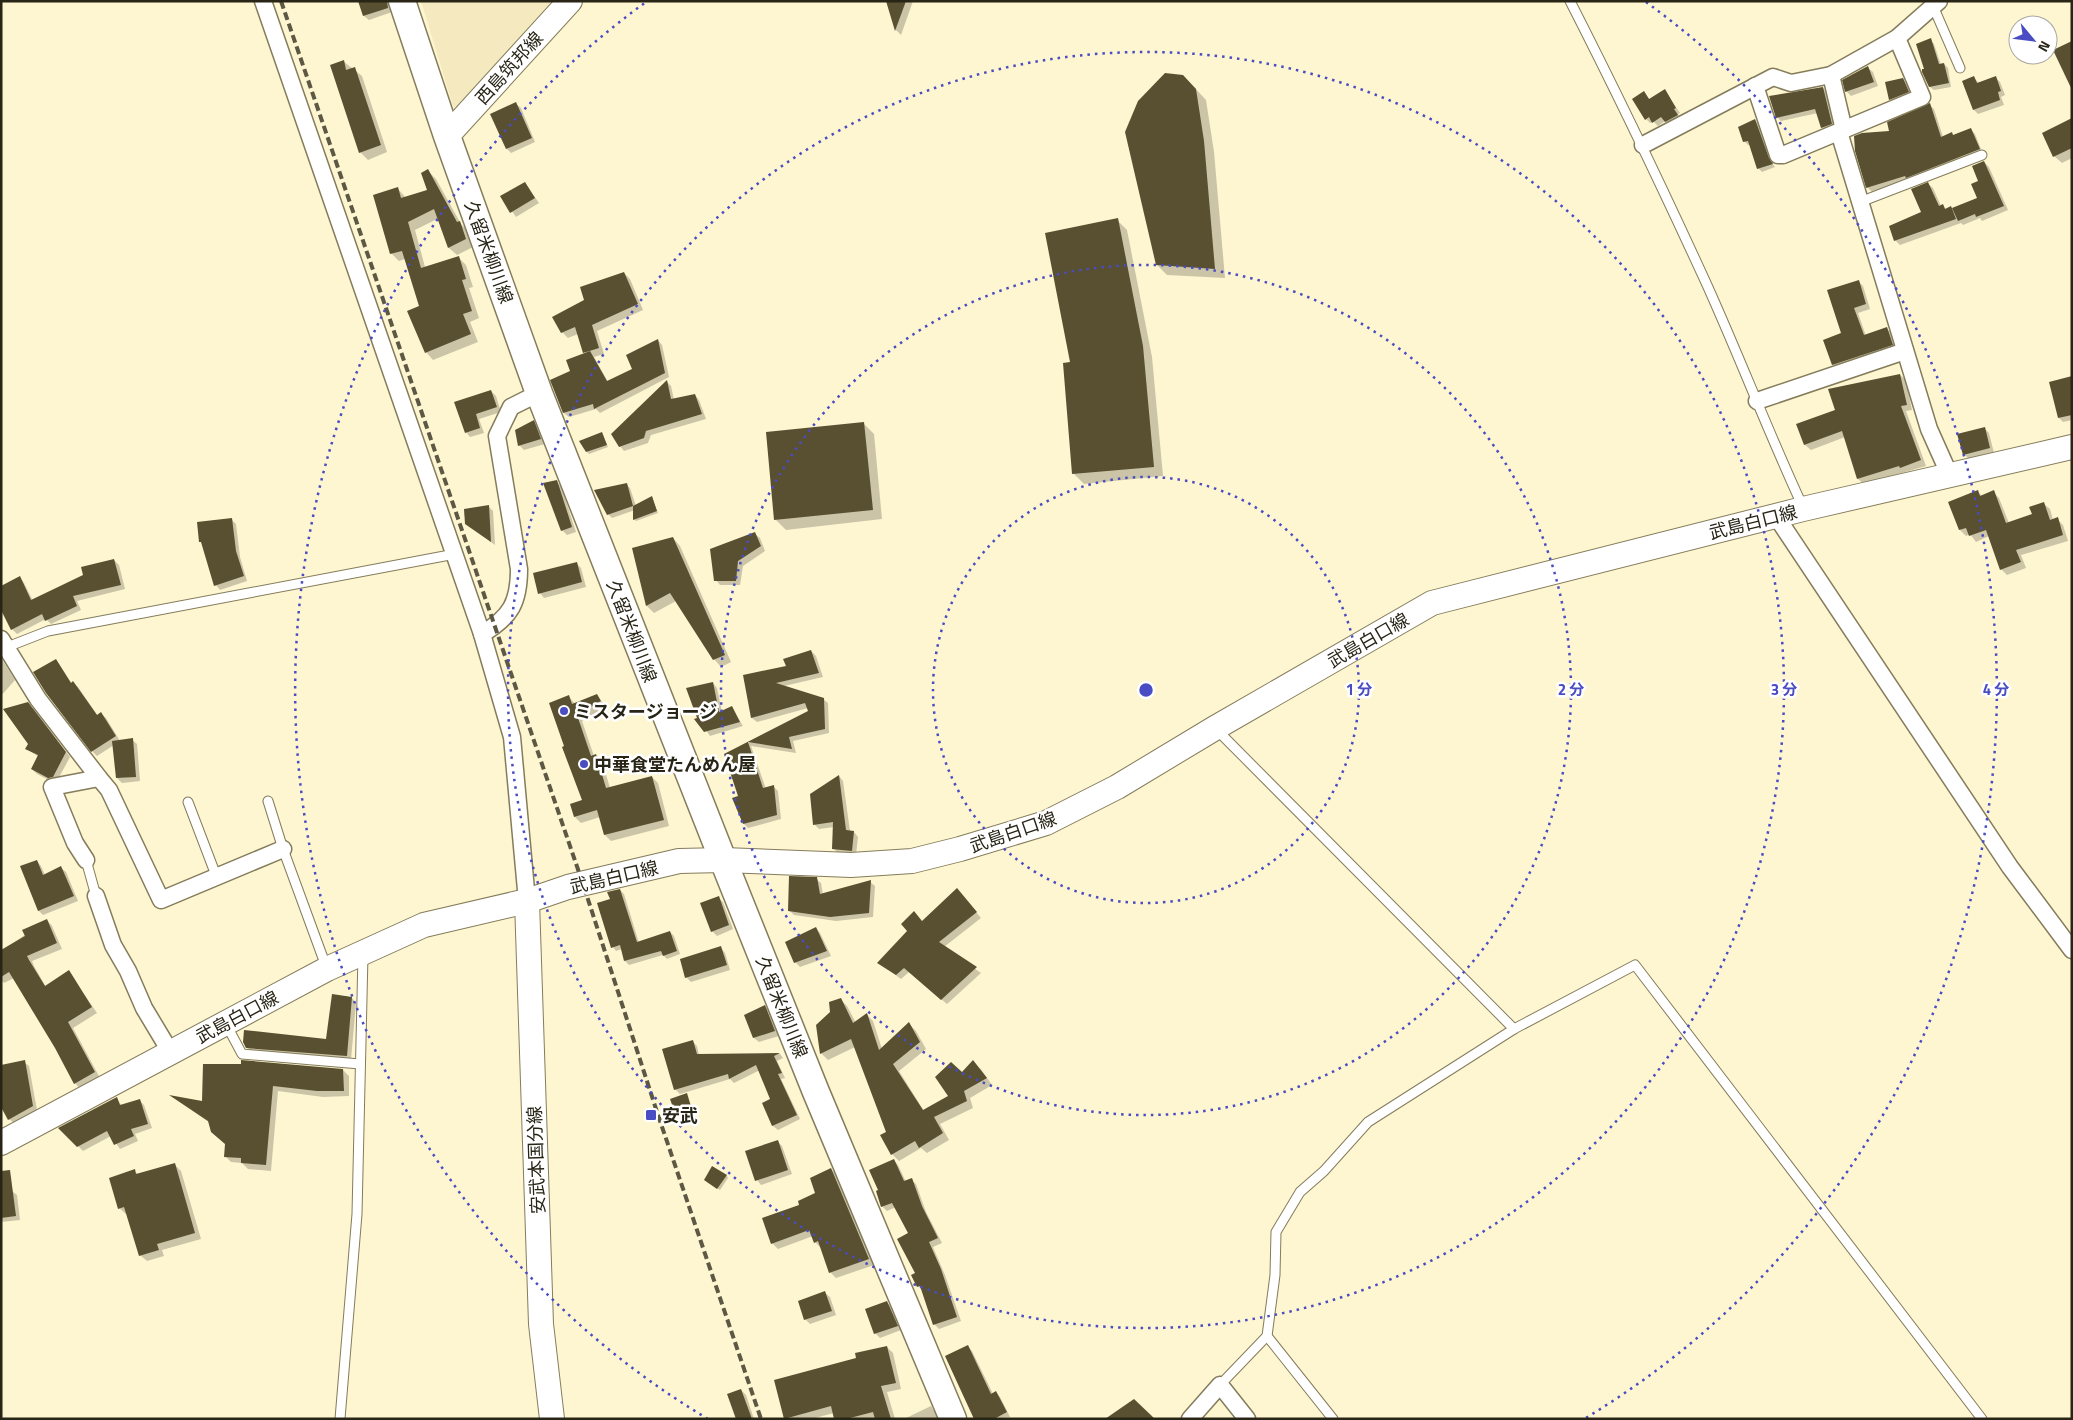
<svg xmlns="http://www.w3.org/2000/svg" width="2073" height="1420" font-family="'Titillium Web','Noto Sans JP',sans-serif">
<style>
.built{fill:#f5eabf}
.shadow{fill:#0003}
.building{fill:#585031}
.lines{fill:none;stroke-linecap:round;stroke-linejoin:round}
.lane-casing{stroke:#847c5b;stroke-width:11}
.street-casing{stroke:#847c5b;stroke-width:19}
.secondary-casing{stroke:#847c5b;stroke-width:26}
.primary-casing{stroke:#847c5b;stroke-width:29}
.lane{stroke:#fff;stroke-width:9}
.street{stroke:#fff;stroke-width:16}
.secondary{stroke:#fff;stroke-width:24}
.primary{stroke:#fff;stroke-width:26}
.rail{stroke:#5c5844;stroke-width:4;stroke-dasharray:8 4;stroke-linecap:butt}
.ring{fill:none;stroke:#494cc2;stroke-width:2.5;stroke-dasharray:2.5 5}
.poi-dot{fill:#494cc2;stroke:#fff;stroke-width:2}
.labels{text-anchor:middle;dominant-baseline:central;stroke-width:5;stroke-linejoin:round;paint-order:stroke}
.street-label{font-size:18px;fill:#282517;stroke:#fff}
.poi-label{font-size:18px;font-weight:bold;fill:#282517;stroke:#fff;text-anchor:start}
.centre{fill:#494cc2;stroke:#fff;stroke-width:2.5}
.ring-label{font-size:15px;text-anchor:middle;font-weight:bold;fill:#494cc2;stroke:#fff;stroke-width:5;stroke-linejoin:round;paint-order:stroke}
</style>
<rect width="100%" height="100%" fill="#fef5d1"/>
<path class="built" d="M421,1h141l-100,110 -9,-5z"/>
<g class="shadow">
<path d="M359,1h30l3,11 -23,8 -5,-4z"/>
<path d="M888,1h25l-12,34 -5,-5z"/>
<path d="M1930,40l4,4 7,21 3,-1 4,4 3,19 -17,3 -4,-3 -4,-18z"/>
<path d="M343,61l19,15 25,76 -19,8 -8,-8z"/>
<path d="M1868,68l5,4 5,14 -27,10 -5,-5z"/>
<path d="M1995,77l5,5 5,13 -4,2 3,8 -26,9 -4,-4v-32l5,5z"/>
<path d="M1903,79l4,5 6,12 -18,8 -5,-5z"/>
<path d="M1193,86l13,14 8,52 11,126 -58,-3 -10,-10z"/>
<path d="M1823,88l4,4 9,36 -10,4 -4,-4 -4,-15 -37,8 -4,-4z"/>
<path d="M1665,91l15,22 -2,1 3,6 -11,6 -5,-5 -7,5 -5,-5 -3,2 -4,-4 -2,-26 6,7z"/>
<path d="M516,104l5,4 14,34 -24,11 -4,-4z"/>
<path d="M1929,105l5,4 9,28 11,-1 16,-7 5,5 8,20 -111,38 -5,-5 24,-55z"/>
<path d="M2072,119v39l-10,5 -8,-7z"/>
<path d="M1755,120l4,4 13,39 3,4 -13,5 -4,-4 -7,-24 -3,1 -4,-4z"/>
<path d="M1984,162l5,5 19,43 -26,11 -2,-3 -17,7 -2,-2 -61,22 -5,-5 27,-27 6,-29 5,4 8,18h2l4,4 31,-11z"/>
<path d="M428,171l8,8 25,45 6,6 6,17 -16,8 -8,-7 -10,-30 -24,12 10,37 33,-10 8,8 7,22 -4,1 10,30 -9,4 8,20 -45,18 -7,-8 -5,-45 -16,-48 -6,2 -8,-8 7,-64 8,9 23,-7z"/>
<path d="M525,183l14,20 -23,14 -14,-20z"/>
<path d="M1117,220l10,10 25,127 11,119 -79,8 -10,-10 -2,-111z"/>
<path d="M624,273l6,6 13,31 -46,21 7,23 -10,3 14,25 26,-12 24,-30 4,5 7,32 -69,36 -4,-4 -27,8 -5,-4 8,-42 14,-17 -8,-20 -10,4 -6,-6 24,-31z"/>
<path d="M1858,281l5,5 7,23 -12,4 8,23 21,-7 5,4 5,16 -60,20 -4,-4z"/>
<path d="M1900,375l6,5 6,30 -6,1 20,55 -62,18 -6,-5 -13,-42 -34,13 -6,-5 31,-35z"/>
<path d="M2072,378v42l-9,2 -4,-4z"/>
<path d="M667,382l4,4 3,14 21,-5 4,5 7,19 -55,16 -3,8 -24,8 -4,-5z"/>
<path d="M491,391l5,5 5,16 -22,7 5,14 -14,4 -4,-5 -10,-30z"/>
<path d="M533,422l5,4 7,18 -21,6 -5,-5z"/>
<path d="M864,424l10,10 8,85 -96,11 -10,-10z"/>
<path d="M1984,428l5,5 5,20 -25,6 -5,-5z"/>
<path d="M602,433l6,14 -19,7 -2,-2z"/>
<path d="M556,481l5,5 15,46 -9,3 -5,-5z"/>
<path d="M626,484l4,4 6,18 16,-8 6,15 -22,8 -2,-2 1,-9 -23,8 -4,-4z"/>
<path d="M1978,492l4,4 11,-4 6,6 10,25 24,-8 11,-11 6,5 3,11 4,-1 6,6 5,16 -47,14 5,13 -19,7 -6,-6 -12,-33 -13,6 -6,-8 -4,2 -6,-6 -10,-27z"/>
<path d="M488,506l5,5 2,34 -29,-21z"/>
<path d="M231,519l5,5 4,33 7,24 -27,9 -4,-5 -13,-41 -3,-3z"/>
<path d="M755,534l5,4 5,13 -22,15 -3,19h-20l-4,-5z"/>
<path d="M673,538l7,8 51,116 -10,5 -7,-8 -38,-58 -22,12 -7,-7 -14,-57z"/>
<path d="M114,560l5,5 6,24 -48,12 4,9 -30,14 -5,-5 -29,15 -5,-5 8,-51 4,5 9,18z"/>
<path d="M576,563l5,5 5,19 -42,11 -4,-5z"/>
<path d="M811,651l5,5 7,21 -39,9 39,13 5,4 1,30 -36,8 3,12 -45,-7 15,43 7,-3 5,5 3,28 -33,9 -4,-4 -4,-27 -15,-42 84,-44 -1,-3 -51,14 -5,-4 -8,-42 44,-9z"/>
<path d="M1,658l14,22 -14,16z"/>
<path d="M56,660l16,24 1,-1 5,4 20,29 3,-2 5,4 14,23 12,-1 5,4 3,37 -18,2 -5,-5 -3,-33 -17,11 -5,-5z"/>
<path d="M713,683l4,5 5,24 10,-4 11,18 -33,10 -12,-17z"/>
<path d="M597,696l9,11 -24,14 12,35 2,-1 6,6 8,27 42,-11 6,6 11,43 -58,15 -6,-6 -5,-18 -19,6 -6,-6 -4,-12 12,-4 -17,-54 3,-50 6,7z"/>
<path d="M33,708l37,49 -13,24 -4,1 -16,-8 -5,-5 7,-12 -12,-8 2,-5z"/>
<path d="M839,776l4,5 7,50 4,1 4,5 -2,18 -18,-2 -5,-5 1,-21 -15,2 -4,-4 -4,-30z"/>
<path d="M37,861l4,5 4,9 16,-7 5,4 12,29 -35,14 -4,-4z"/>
<path d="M816,879l5,4 2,12 47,-13 5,4 -2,31 -37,4 -42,-6 -5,-5z"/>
<path d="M620,890l4,4 15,49 31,-11 4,4 6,18 -13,5 -4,-4 -34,10 -4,-4 -3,-12 -6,2 -3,-4 -2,-47z"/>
<path d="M961,894l20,24 -37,29 37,26 -34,31 -38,-32 -8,7 -22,-16 43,-41z"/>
<path d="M718,898l5,4 10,27 -16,7 -5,-5z"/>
<path d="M47,920l5,6 10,23 -30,12 2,5 12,21 23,-15 28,41 -24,15 27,50 -20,11 -5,-6 -19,-36 -42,-69 -10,5 -3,-3v-29z"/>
<path d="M816,928l4,5 11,23 -31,11 -5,-5z"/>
<path d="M721,948l4,5 5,17 -39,12 -5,-5z"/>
<path d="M352,998l4,5 -5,57 -99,-8 -5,-5 80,-6z"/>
<path d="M840,999l7,7 9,17 10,-9 7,7 9,28 27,-25 7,7 10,18 -27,22 25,40 25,-15 31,-28 12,17 -22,13 3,10 -33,16 9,16 -22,13 -6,-5 -22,13 -7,-7 -4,-22 -33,-85 -27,13 -7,-7 11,-41z"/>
<path d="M765,1006l4,5 10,25 -20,6 -5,-4 -8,-22z"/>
<path d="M692,1041l5,5 2,9 81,-1 3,4 -6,3 8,17 -4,1 19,40 -22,11 -5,-4 -10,-22 9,-4 -12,-30 -26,13 -4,-4 -50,15 -5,-5z"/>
<path d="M24,1062l5,4 8,44 -23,13 -5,-4z"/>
<path d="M204,1065l139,5 6,6v20l-26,1 -45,-6 -7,80 -23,-2 -6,-6 -11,-1 -6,-6 1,-12 -16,-21 -37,-26 31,6z"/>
<path d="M686,1094l8,18 -15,5 -2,-2z"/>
<path d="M116,1098l6,8 17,-6 5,5 8,23 -17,6 3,7 -18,8 -9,-13 -28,15 -23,-23z"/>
<path d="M777,1141l5,5 10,28 -31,11 -4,-5z"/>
<path d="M894,1160l4,5 8,17 5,-2 5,4 10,28 16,31 -9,4 12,28 16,46 -22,8 -5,-5 -11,-33 -5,-5 -8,-53 -14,-26 -9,4 -5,-5z"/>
<path d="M175,1165l6,6 20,68 -39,11 2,6 -17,5 -7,-6 -13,-41h-1l-7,-6 15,-37 5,4z"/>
<path d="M831,1169l6,6 37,90 -38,13 -6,-6 -8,-23 -7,-7 -2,-6 -35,13 -6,-6 29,-38 15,-11z"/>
<path d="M727,1176l1,2 -8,12 -13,-8z"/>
<path d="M12,1191l5,4 3,25 -19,2v-29z"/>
<path d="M825,1293l5,4 6,18 -26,9 -5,-5z"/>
<path d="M887,1303l5,4 9,23 -21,8 -5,-5z"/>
<path d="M887,1347l6,6 8,36 -14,3 8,27h-60l-1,-6 -23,6 -26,-1 73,-59z"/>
<path d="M968,1347l4,4 21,43 3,-1 4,4 10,20 -35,2z"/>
<path d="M741,1390l5,5 8,24h-17z"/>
<path d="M931,1406l8,13h-35z"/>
</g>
<g class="building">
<path d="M358,1h29l1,7 -25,8z"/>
<path d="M886,1h20l-11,30z"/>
<path d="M1931,38l8,26 5,-1 5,20 -20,4 -7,-15v-3h2l-8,-25z"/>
<path d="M2072,41v49l-19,-40z"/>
<path d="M344,60l2,10 9,-3 26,78 -22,8 -29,-88z"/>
<path d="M1868,66l6,16 -29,10 -3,-12z"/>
<path d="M1165,73l18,2 13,14 8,52 11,128 -59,-4 -31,-133 13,-31z"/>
<path d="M1974,76l3,7 19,-7 5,15 -3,1 2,8 -27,10 -11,-29z"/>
<path d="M1903,78l6,14 -20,8 -4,-18z"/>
<path d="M1823,87l9,37 -11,4 -6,-19 -39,9 -7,-22z"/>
<path d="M1665,89l11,19 -2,1 4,6 -13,7 -4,-5 -9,6 -3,-6 -4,3 -13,-21 12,-8 5,8z"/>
<path d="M516,102l16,36 -26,11 -16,-35z"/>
<path d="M1930,103l11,34 11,-5 1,3 18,-7 9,21 -74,29 -1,-2 -39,12 -11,-37 -1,-15 8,-3 27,-2 -2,-9z"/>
<path d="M2072,118v30l-19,9 -11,-24z"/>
<path d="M1755,119l14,39 4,6 -16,5 -9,-28 -5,1 -5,-15z"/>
<path d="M1984,161l20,45 -28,11 -1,-3 -17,7 -6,-13 25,-10 -6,-14 7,-3 -6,-15z"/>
<path d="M428,169l29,53 3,-1 6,18 -18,9 -14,-39 -26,13 13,46 38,-12 7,23 -4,1 10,31 -9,3 8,20 -46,19 -18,-42 12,-5 -17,-55 -12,3 -17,-59 25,-8 3,11 26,-8 -6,-17z"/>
<path d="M525,182l10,16 -25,15 -10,-17z"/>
<path d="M1928,182l11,24 4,-2 2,5 6,-3 5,13 -62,22 -5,-15 32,-14 -10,-23z"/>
<path d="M1118,218l25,128 11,121 -82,7 -9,-111 7,-1 -25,-129z"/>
<path d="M624,272l14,32 -46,21 7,23 -16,5 -8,-26 -14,6 -9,-16 32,-17 -4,-13z"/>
<path d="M1859,280l7,24 -12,4 10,27 23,-8 6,18 -61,20 -9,-25 18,-7 -14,-43z"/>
<path d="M658,339l7,34 -71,36 -1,-5 -30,9 -13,-33 20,-9 -4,-11 24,-9 17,30 25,-12 -6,-14z"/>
<path d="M1900,374l7,31 -6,1 20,54 -21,8 -1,-2 -42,13 -15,-48 -38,14 -8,-21 39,-14 -7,-21z"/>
<path d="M2072,376v39l-14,3 -9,-36z"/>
<path d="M667,380l4,19 24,-5 7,20 -56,17 -2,7 -25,9 -8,-13z"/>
<path d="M491,390l6,17 -21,7 4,14 -15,5 -11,-31z"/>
<path d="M534,420l7,19 -23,7 -3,-16z"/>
<path d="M864,422l9,88 -99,10 -8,-88z"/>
<path d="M1985,427l5,21 -27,7 -6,-21z"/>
<path d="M602,432l5,13 -21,7 -7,-11z"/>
<path d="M557,480l15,47 -11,4 -18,-48z"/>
<path d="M627,483l6,23 -26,9 -13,-25z"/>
<path d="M1978,490l2,6 14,-6 12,33 26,-9 -3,-7 15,-5 6,18 8,-3 5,18 -47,15 5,12 -21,8 -14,-40 -17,6 -3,-8 -7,2 -11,-28z"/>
<path d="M652,496l5,15 -24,9v-14z"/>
<path d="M489,505l2,37 -26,-18 -1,-15z"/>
<path d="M232,518l4,33 8,25 -30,10 -13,-44h-2l-2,-20z"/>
<path d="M755,532l6,14 -23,15 -2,20h-22l-4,-32z"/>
<path d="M673,537l52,118 -12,5 -43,-67 -24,13 -14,-58z"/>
<path d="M114,559l7,26 -48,11 4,10 -32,15 -3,-7 -31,16 -10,-20v-24l19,-10 11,24 52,-25 -2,-8z"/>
<path d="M577,562l5,20 -44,12 -5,-21z"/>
<path d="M811,650l8,23 -43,10 48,15 1,31 -36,8 3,12 -44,-7 15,46 11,-3 3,30 -34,9 -11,-26 6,-2 -14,-42 84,-43 -3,-8 -54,15 -8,-43 43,-9 -3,-7z"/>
<path d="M56,659l15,24 2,-2 24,34 4,-3 15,24 -25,16 -45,-59 -13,-21z"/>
<path d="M713,682l6,30 13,-6 8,16 -36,10 -10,-13 3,-1 -11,-30z"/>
<path d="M597,694l4,7 -24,14 14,41 5,-2 10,34 46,-12 12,44 -60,15 -7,-25 -23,7 -4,-13 12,-4 -20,-53 2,-1 -15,-43 20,-8 3,9z"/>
<path d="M28,702l38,50 -13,25 -5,1 -17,-9 7,-14 -13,-6 3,-5 -25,-35z"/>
<path d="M133,738l3,39 -20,1 -4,-37z"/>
<path d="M839,775l7,55 8,1 -2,20 -20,-2 1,-27 -20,3 -3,-31z"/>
<path d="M37,860l6,15 18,-9 13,30 -36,15 -18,-45z"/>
<path d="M789,876l28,1 3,17 51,-14 -2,33 -39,4 -42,-6z"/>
<path d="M957,888l20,24 -38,30 38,25 -36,33 -37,-32 -8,7 -19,-12 30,-32 -6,-7 13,-13 8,10z"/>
<path d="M620,889l17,53 33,-11 7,20 -14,5 -2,-5 -37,10 -4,-16 -9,3 -14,-45 13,-4 -3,-7z"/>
<path d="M719,896l10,29 -18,7 -11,-29z"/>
<path d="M47,919l10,24 -30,13 2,4 16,26 24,-16 23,37 -24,15 27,50 -21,12 -19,-36 -46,-76 -8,5v-27l24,-14 -3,-6z"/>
<path d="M816,927l11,24 -33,12 -9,-21z"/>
<path d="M721,946l6,19 -42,13 -5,-19z"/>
<path d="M332,994l20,3 -5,59 -101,-8 -3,-6 1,-12 82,9z"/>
<path d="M841,998l12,25 14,-10 12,37 30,-28 11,20 -27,22 30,46 25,-14 -13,-19 16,-15 11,10 11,-12 14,18 -23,13 3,10 -33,16 9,16 -24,15 -4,-7 -24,14 -11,-20 6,-3 -35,-93 -31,15 -4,-29 14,-13 -1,-10z"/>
<path d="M765,1005l10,26 -22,7 -9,-23z"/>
<path d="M693,1040l4,14 83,-1 -6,3 8,17 -4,1 19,41 -25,11 -10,-23 8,-4 -14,-34 -27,14 -1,-5 -54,16 -12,-41z"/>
<path d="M25,1060l8,46 -25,14 -7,-13v-42z"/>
<path d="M241,1060l102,9 1,22h-27l-44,-5 -7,79 -25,-2v-5l-17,-1 1,-13 -14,-12 -3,-11 -39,-26 33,6 1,-37h38z"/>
<path d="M687,1093l5,17 -16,6 -6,-17z"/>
<path d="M117,1097l3,8 20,-6 8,25 -17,5 3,7 -20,9 -7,-14 -30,16 -19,-19z"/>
<path d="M778,1140l10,30 -33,11 -10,-30z"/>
<path d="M894,1159l10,22 8,-3 10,28 16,32 -9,4 12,27 16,48 -24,8 -13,-39 -3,1 -6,-12 4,-2 -18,-34 11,-6 -16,-30 -11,4 -5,-16 2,-1 -9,-20z"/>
<path d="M175,1163l20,70 -38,11 2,6 -20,6 -15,-49 -6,2 -9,-31 26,-9 1,5z"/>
<path d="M712,1166l15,9 -10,14 -13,-9z"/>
<path d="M831,1168l38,91 -40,14 -11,-32 -4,2 -5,-13 -38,14 -9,-26 37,-13 -1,-4 17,-8 -5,-15z"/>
<path d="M10,1170l6,46 -15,2v-47z"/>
<path d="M825,1291l7,20 -28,9 -6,-19z"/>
<path d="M887,1301l11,25 -24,8 -9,-25z"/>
<path d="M968,1345l23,49 5,-3 11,21 -13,7h-20l-29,-63z"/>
<path d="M887,1346l9,37 -15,3 10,33h-16l-2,-7 -27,7h-12l-3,-13 -47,13 -10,-39 82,-22 -1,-5z"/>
<path d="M741,1389l11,30h-16l-9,-25z"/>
<path d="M1134,1399l21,20h-50z"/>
</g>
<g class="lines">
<defs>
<g id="lane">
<path d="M1570,1c48,94 93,188 137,284 33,73 62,149 96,222"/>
<path d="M1933,6l27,62"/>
<path d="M1860,202l122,-47"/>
<path d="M7,647l41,-16 407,-77"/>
<path d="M1215,728l299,301"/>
<path d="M268,801l15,48 44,120"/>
<path d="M188,802l29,76"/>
<path d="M86,860l10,36"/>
<path d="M226,1024l16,30 118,10"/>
<path d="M1267,1336l66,83"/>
<path d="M1220,1385l47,-49 8,-61 1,-43 24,-40 24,-21 44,-49 146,-93 121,-64 347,454"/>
<path d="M340,1419l17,-205 6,-259"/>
</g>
<g id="street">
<path d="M263,1l219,633 30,103 15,164"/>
<path d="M1831,75l13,55"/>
<path d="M1755,86l23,69h5l139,-58 -25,-59"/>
<path d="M1839,132l90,297 21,47"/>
<path d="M1643,145l130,-68 18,6 40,-8 66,-37 42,-37"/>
<path d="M1757,401l148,-50"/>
<path d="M1776,516l234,351 62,83"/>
<path d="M482,634c29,-17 37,-32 37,-65l-22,-133 14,-29 28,-14"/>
<path d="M1,639l37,60 61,79 -47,9 23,56 11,17"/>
<path d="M99,778l10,12 52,110 122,-51"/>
<path d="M96,896l17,49 15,26 16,37 27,45"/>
<path d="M1190,1419l30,-34 27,34"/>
</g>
<g id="secondary">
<path d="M447,136l123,-135"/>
<path d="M527,901l14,423 11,95"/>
<path d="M1,1143l326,-174 97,-44 103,-24 41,-14 111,-26 44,-1 128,5 61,-4 48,-12 86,-26 71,-36 98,-59 217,-125 371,-94 269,-62"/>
</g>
<path id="primary" d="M402,1l45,135 92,257 184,467 93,232 137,327"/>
</defs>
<use href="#lane" class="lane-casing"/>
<use href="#street" class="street-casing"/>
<use href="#secondary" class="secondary-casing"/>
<use href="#primary" class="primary-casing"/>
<use href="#lane" class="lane"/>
<use href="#street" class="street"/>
<use href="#secondary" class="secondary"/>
<use href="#primary" class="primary"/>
<path class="rail" d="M281,1l302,883 74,228 104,307"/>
</g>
<g class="ring">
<circle cx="1146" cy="690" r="213"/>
<circle cx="1146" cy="690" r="425"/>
<circle cx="1146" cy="690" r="638"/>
<path d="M708 1419A850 850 0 0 1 646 2M1646 2A850 850 0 0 1 1584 1419"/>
</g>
<g class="poi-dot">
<circle cx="564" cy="711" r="5"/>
<circle cx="584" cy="764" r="5"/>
<rect x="645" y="1109" width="12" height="12" rx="2.5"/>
</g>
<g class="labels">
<g class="street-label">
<text transform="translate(509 68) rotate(-48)">西島筑邦線</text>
<text transform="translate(489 252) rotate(70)">久留米柳川線</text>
<text transform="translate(1753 522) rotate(-14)">武島白口線</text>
<text transform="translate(632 631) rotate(69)">久留米柳川線</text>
<text transform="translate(1368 640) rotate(-30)">武島白口線</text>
<text transform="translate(1013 832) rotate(-19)">武島白口線</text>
<text transform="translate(614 877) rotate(-13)">武島白口線</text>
<text transform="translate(782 1007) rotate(68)">久留米柳川線</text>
<text transform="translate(237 1017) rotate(-28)">武島白口線</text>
<text transform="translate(536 1160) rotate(-92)">安武本国分線</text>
</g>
<g class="poi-label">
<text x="574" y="711">ミスタージョージ</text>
<text x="594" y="764">中華食堂たんめん屋</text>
<text x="662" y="1115">安武</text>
</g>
</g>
<circle cx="1146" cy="690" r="8" class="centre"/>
<g class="ring-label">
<text x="1359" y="695">1 分</text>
<text x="1571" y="695">2 分</text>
<text x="1784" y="695">3 分</text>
<text x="1996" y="695">4 分</text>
</g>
<rect width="2073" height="1420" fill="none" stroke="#282517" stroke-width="5"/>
<g transform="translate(2033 40) rotate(119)"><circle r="24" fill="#ffffff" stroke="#a9a8a2"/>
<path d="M0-4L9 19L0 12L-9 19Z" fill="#494cc2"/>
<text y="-8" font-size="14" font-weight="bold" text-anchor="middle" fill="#282517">N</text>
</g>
</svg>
